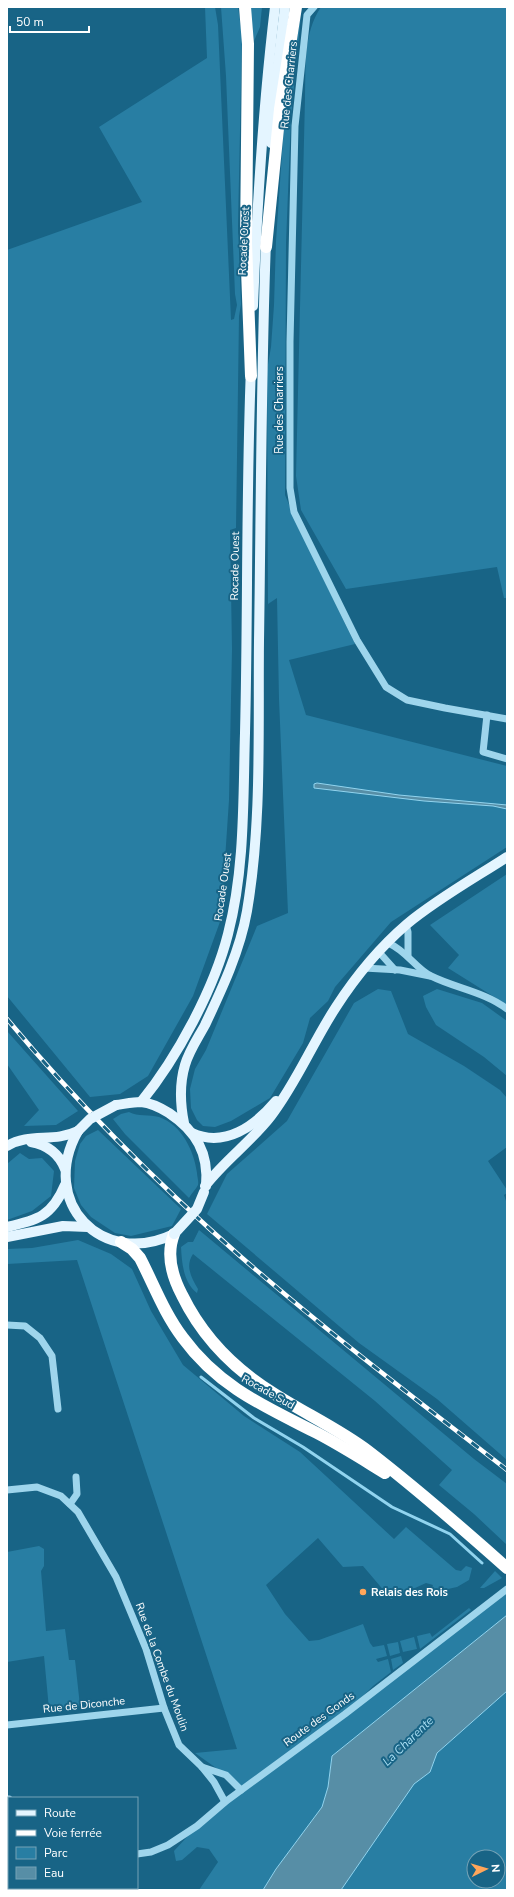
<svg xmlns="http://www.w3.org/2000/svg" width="514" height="1897" font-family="'Nunito Sans',sans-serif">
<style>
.green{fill:#287ea3;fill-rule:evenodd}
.water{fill:#578ea6;stroke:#91d4ef}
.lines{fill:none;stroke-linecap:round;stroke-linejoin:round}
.stream{stroke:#91d4ef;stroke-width:3}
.minor{stroke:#9ed5ec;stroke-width:7}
.major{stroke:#e4f5ff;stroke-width:10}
.highway{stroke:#fff;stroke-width:12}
.rail-casing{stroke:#fff;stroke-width:4.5}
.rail{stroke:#186486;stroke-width:3;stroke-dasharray:9;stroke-linecap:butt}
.major-bridge{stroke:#e4f5ff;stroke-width:10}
.poi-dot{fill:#ffa65a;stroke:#186486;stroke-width:1.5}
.labels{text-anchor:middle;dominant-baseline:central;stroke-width:4;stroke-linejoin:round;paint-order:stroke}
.street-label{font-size:11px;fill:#fff;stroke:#186486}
.poi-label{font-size:11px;font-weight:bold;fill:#fff;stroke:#186486;text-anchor:start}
.water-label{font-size:12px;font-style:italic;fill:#aadff4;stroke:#186486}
</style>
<rect width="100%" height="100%" fill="#186486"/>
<g class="green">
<path d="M205,7h10l3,18 13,295 3,-1 3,-14 -2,-11 -9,-218 -5,-69h17l4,28 -4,191 3,78 -2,12 -3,212 -6,2 2,119 -3,151 -8,119 -28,77 -45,80 -28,18 -30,3 -83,-101v-746l135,-48 -43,-75 108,-69z"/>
<path d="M250,7h12l-2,20 -6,14z"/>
<path d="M321,7h186v591h-3l-7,-31 -151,22 -45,-79 -5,-34 9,-378c1,-30 -2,-65 16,-91z"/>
<path d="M301,15l-10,102 -5,126 -1,252 14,33 56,116 -66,16 17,55 201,51v81l-116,75 -56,65 -7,14 -18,17 -7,25 -33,55 -39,23 -16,6 -12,-1 -6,-6 -6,-12 -1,-19 5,-20 11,-19 51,-124 31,-13 -9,-214 -2,-101 -9,6 -1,-234 4,-23 3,-42 2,-64 9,-132z"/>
<path d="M507,874v131l-59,-37 11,-13 -29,-30z"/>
<path d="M378,989l13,2 17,43 56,32 36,24 7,8v49l-19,14 19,29v3l-3,2 3,9v256l-70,-61 -78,-56 -152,-129 20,-40 60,-53 67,-118z"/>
<path d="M437,989l45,14 25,18v55l-23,-19 -48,-32 -10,-18 -3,-11z"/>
<path d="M7,1031l71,80 -22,14 -32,1 15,-16 -32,-46z"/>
<path d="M129,1112c9,5 20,2 30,5 23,8 35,34 38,56 0,3 2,9 1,12 -2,4 -7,9 -9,13l-64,-64 -12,-15 8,-5z"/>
<path d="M98,1130l83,79 -9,17 -41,10 -16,-3 -24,-16 -10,-12 -7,-17 1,-27 5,-17 6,-8z"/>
<path d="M20,1153l9,6 13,-1 12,13 -3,25 -19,15 -25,9v-56z"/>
<path d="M199,1230l275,229 33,25v61l-33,-31 -35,-29 13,-15 -77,-69 -182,-147c-8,12 -2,23 5,35l-1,4c-14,-11 -15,-30 -16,-46l7,-5h5z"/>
<path d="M78,1240l33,14 21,15 19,42 32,54 61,51 56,36 94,87 12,-12 50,43 5,1 5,-5 6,2 -3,12 -12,7 -23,5 -3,-3 2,-4 -7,-2 -35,16 -28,-33 -20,1 -25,-29 -52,47 19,29 24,27 10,-1 44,-16 7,19 3,4 11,-2 3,11 -11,3 2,3 10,-3 3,13 -18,14 -25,25 159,-122v26l-175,141 -4,31 -6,20 -46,62 -13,21h-64l19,-28 -9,-13 -12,-2 -15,13 -6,1 -2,-10 23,-25 44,-36 -15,-15 -31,-22 42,-4 -160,-489 -70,4v-15l25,-1z"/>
<path d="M39,1546l5,3v17l-3,5 5,60 19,-2 4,31h6l5,46 -31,3 -5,-53 -37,6v-110z"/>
<path d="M495,1571l7,7 -18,10h-4z"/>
<path d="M469,1608l2,2 -51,39 -3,-13 13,-3 2,4z"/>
<path d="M414,1637l3,12 -14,3 -3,-11z"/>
<path d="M398,1642l2,11 -10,3 -3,-12z"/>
<path d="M401,1656l2,7 -10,7 -2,-11z"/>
<path d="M507,1691v199h-166l73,-107 16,-11 7,-19zM474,1857h24v24h-24z"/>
</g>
<g class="water">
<path d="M317,783l82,12 108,10v4l-14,-3 -69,-5 -110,-13v-4z"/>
<path d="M507,1615v76l-70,62 -7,19 -16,12 -73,106h-78l13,-21 46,-62 6,-20 4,-31z"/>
</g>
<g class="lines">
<path class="stream" d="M201,1377l53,41 49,29 89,60 58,27 32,29"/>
<g class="minor">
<path d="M314,7l-7,8 -12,111 -5,216v146l4,24 63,128 29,47 21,13 38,8 62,11"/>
<path d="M487,715l-4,37 24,7"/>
<path d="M406,925l2,7v23"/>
<path d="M388,943c19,8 27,25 43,33 24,12 54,16 76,33"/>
<path d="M378,951l17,19"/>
<path d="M364,968l36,2 30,6"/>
<path d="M7,1325l18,1 15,12 12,18 6,53"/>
<path d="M7,1490l30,-3 24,9 17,16 38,65 30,72 18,59 15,37 23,22 12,15 11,20"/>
<path d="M70,1504l7,-10 -1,-17"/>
<path d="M7,1725l157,-17"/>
<path d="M202,1767l24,8 15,15"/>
<path d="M7,1799h2"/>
<path d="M137,1854l14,-2 17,-7 29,-19 28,-24 120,-88 162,-125"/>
<path d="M102,1888l2,2"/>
</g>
<g class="major">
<path d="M271,143l2,-38 12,-98"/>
<path d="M253,306c4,-100 10,-200 22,-299"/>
<path d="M141,1102c36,-44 73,-113 87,-168 17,-65 15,-134 17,-201 3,-121 1,-243 6,-365"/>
<path d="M116,1105c8,-1 17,-3 25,-3 10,1 20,6 28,11 27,18 40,40 37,73"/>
<path d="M184,1123c-4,-20 -5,-38 1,-58 4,-14 13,-27 20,-40 17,-36 35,-74 42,-114 15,-88 11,-180 12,-270 2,-133 2,-267 7,-400"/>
<path d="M78,1131c-40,71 24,138 96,103"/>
<path d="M192,1133c33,15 63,-7 84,-32"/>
<path d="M31,1142c16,3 28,11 34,27"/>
<path d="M7,1146c23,-14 46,-3 71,-15"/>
<path d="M205,1186c20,-26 47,-45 66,-70 26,-34 42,-74 65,-109 20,-31 43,-59 71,-83 30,-25 66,-45 100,-67"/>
<path d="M7,1227c31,-7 45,-11 58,-42"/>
<path d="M7,1237l56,-11 25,1"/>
</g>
<g class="highway">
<path d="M245,7l3,37 -2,199 5,133"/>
<path d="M266,247l14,-138 16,-102"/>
<path d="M174,1234c-8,20 -2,42 8,61 20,41 52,74 91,98 31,20 66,36 95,58 48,37 94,77 139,117"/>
<path d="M121,1242l11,7 8,9c14,27 24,55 43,80 36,49 81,68 134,95 23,12 45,26 68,40"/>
</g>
<defs>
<path id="rail" d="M7,1019c71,85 150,164 233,237 86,75 177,144 267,214"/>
</defs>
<use href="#rail" class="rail-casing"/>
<use href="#rail" class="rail"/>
<g class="major-bridge">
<path d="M78,1131l12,-12 26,-14"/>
<path d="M174,1234l23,-25 7,-17"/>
</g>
</g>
<circle class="poi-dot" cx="363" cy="1592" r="4"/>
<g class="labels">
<g class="street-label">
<text transform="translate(289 85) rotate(-84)">Rue des Charriers</text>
<text transform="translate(244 241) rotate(-87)">Rocade Ouest</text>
<text transform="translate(279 410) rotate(-90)">Rue des Charriers</text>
<text transform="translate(235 566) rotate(-89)">Rocade Ouest</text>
<text transform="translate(223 887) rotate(-82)">Rocade Ouest</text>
<text transform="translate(268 1392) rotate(29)">Rocade Sud</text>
<text transform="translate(162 1667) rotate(70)">Rue de la Combe du Moulin</text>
<text transform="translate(84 1705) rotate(-6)">Rue de Diconche</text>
<text transform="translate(319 1719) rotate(-36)">Route des Gonds</text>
</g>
<g class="poi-label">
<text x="371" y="1592">Relais des Rois</text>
</g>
<g class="water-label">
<text transform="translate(408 1741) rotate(-44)">La Charente</text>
</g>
</g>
<rect width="514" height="1897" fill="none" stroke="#ffffff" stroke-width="16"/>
<rect x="8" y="1797" width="130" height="92" fill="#186486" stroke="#74a2b6"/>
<rect x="16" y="1810" width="20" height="6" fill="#e4f5ff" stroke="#74a2b6"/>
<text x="44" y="1817" font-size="12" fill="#ffffff">Route</text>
<rect x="16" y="1830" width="20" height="6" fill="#ffffff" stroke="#74a2b6"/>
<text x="44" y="1837" font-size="12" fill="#ffffff">Voie ferrée</text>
<rect x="16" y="1847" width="20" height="12" fill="#287ea3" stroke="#74a2b6"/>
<text x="44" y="1857" font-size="12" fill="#ffffff">Parc</text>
<rect x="16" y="1867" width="20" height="12" fill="#578ea6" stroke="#74a2b6"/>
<text x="44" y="1877" font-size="12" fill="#ffffff">Eau</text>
<g transform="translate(486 1869) rotate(85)"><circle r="19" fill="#186486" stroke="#74a2b6"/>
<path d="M0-3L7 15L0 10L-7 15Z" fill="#ffa65a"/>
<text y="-6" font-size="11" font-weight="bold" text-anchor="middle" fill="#ffffff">N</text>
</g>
<path d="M10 26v6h79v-6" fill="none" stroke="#ffffff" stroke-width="2"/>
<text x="16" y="26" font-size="12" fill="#ffffff" stroke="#186486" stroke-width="3" paint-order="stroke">50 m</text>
</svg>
